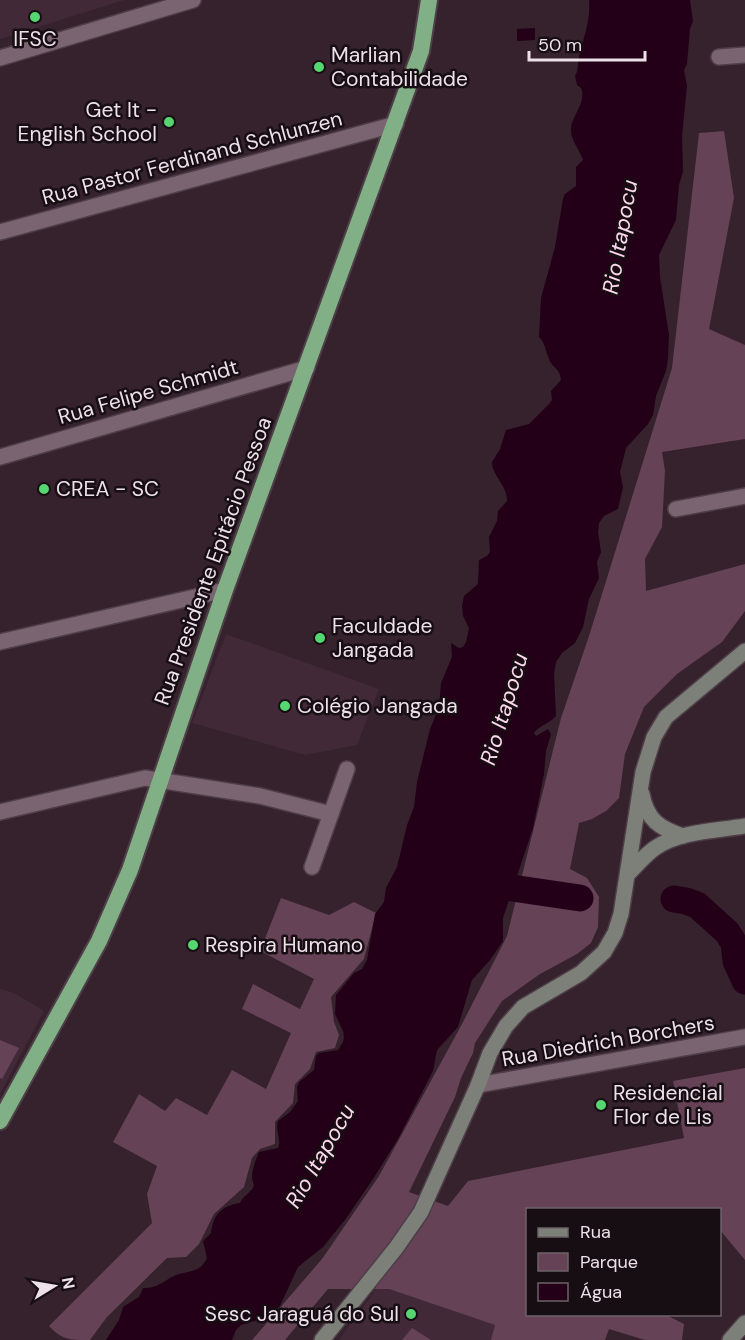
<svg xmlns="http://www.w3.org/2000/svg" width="745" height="1340" font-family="'DM Sans',sans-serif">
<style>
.built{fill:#422938}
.green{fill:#654256}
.water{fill:#230017}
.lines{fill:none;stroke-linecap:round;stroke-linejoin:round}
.river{stroke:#230017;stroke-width:27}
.minor-casing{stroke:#4e3e48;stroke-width:18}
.secondary-casing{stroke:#4e3e48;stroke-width:18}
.trunk-casing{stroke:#4e3e48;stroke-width:20}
.minor{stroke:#7b6471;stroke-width:15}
.secondary{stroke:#7d8079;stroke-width:15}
.trunk{stroke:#82b086;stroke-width:16}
.poi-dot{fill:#55d671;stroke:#170e13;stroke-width:2}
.labels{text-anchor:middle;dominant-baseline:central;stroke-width:5;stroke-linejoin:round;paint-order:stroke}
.poi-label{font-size:21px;fill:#eee0e8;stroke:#170e13;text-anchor:start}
.street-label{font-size:21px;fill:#eee0e8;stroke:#170e13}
.water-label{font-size:22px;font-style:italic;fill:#fdd8ec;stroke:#170e13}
</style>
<rect width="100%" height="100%" fill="#35222d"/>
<g class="built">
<path d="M0,0h124l-124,39z"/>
<path d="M226,634l153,55 -22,56 -52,10 -113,-32z"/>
<path d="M0,989l14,4 30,18 -44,83z"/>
<path d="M376,1289h13l151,51h-201z"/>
</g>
<g class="green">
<path d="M724,131l10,67 -25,131 36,16v94l-83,13 3,19 -3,56 -17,32 1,32 99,-27v47l-23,31 -45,32 -33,33 -19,47 -6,44 -13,13 -14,8 -13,4 -9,46 17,9 12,19 -1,30 -7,16 -14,11 -37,20 -38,27 -27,42 -2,10 -12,25 -6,19 -46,95 39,14 20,-25 216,-43 -11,-57 72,-13v192l-25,-30v-20h-192v104l138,1 18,9 -2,16h-37l-36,-11 -4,11h-114l4,-15 -106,-36h-61l-43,51h-33l70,-81 57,-83 83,-152 45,-88 54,-218 28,-82 83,-268 27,-235z"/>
<path d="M281,898l48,17 25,-13 22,11 -12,46 -33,38 3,25 5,13 -4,13 -19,4 -6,17 -15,15 -2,19 -18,19v22l-15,5 -8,9 -8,29 -30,27 -15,30 -13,13 -19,1 -60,59 -17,23c-21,0 -28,0 -41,-14l103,-103 -5,-29 10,-28 -44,-24 26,-48 26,17 11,-13 31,17 25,-45 34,19 25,-56 -49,-24 11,-25 47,25 14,-30 -54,-28z"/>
<path d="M0,1040l19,8 -17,31 -2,-1z"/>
<path d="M412,1328l19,12h-29z"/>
</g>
<g class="water">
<path d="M589,0h101l3,21 -3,8 -3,35 -3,6 3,16 -5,50 1,36 -4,13 -3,35 -17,35 1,22 9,58 -1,24 -2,12 -10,25 -3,19 -5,9 -22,24 -6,24 3,15 -5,22 -14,7 -5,7 -1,9 3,20 -4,10 2,16 -10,21 -6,28 -8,16 -13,10 -6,9 -2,12 2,42c-7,8 -15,8 -22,17l2,3 12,-7 3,5 -5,17 -2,23 -11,54 -30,90v23l-13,19 -18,20 -14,47 -21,23 -4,21 -35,68 -25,40 -28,41 -22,27 -25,20 -18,39 -19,13 -20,6 -5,5 -4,10h-126l13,-20 4,-13 16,-10 4,-9c14,1 20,-7 31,-12 13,-6 26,-2 33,-18l-4,-17 8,-8c2,-19 11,-27 29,-30 3,-8 12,-10 14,-18 -5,-10 1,-23 5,-33l19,-4c4,-8 -3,-16 0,-27l12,-9 8,-11 -1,-14 2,-5 15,-12 2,-14 3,-3 19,-3 5,-8 1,-5 -1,-6 -8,-17 1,-19 18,-22 8,-4 5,-9 8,-46 9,-12 2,-14 11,-21 10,-42 7,-18 3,-25 13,-53 9,-22 2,-24 11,-26 -1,-14 8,5 4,-1 3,-5 3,-14 -6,-12 -1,-10 2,-10 14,-12 1,-24 8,-4 3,-4 -1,-15 8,-16 1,-10 9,-10c1,-15 -15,-25 -15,-39l8,-13 6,-19 23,-6 20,-20 3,-4 -1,-9 10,-11c-1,-12 -8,-11 -12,-21 -4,-9 -3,-15 -10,-22l2,-39 14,-51 8,-48 2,-5 11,-8v-19l7,-7c-3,-10 -13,-20 -12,-32 1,-13 16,-26 10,-40l-4,-3 -2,-9c4,-6 2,-12 4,-19 4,-18 12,-38 10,-57z"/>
<path d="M535,28v12l-18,1v-12z"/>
</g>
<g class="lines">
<g class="river">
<path d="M512,888l68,10"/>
<path d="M674,899l12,2 11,4 30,27 7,11 2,18 9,20"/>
</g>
<defs>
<g id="minor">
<path d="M719,57l26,-2"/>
<path d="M0,58l193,-58"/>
<path d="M0,232l396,-108"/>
<path d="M0,457l307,-89"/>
<path d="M676,509l69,-13"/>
<path d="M0,642l225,-52"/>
<path d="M0,812l145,-34 115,18 71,18"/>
<path d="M312,867l35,-98"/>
<path d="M478,1085l267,-48"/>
</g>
<g id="secondary">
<path d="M642,794c5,26 17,34 41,42"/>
<path d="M628,874c9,-9 17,-19 27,-26 25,-17 61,-17 90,-22"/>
<path d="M322,1340l74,-92 25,-36 57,-127 12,-32 16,-27 17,-19 58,-34 23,-21 11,-19 6,-19 22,-142 11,-35 12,-20 79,-66"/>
<path d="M730,1340l15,-17"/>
</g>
<path id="trunk" d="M0,1121l99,-180 31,-71 95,-280 196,-539 8,-51"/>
</defs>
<use href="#minor" class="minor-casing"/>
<use href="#secondary" class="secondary-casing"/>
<use href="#trunk" class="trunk-casing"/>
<use href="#minor" class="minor"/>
<use href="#secondary" class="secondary"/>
<use href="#trunk" class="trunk"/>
</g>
<g class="poi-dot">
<circle cx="35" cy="17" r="6"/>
<circle cx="319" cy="67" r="6"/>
<circle cx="169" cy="122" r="6"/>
<circle cx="44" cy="489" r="6"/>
<circle cx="320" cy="638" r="6"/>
<circle cx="285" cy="706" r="6"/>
<circle cx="193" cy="945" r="6"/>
<circle cx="601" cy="1105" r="6"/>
<circle cx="411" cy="1314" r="6"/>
</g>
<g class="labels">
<g class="poi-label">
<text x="35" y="39" text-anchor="middle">IFSC</text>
<text x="331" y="55">Marlian<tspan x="331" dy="24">Contabilidade</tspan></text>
<text x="157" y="110" text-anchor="end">Get It -<tspan x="157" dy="24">English School</tspan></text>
<text x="56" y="489">CREA - SC</text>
<text x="332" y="626">Faculdade<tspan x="332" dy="24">Jangada</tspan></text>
<text x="297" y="706">Colégio Jangada</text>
<text x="205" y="945">Respira Humano</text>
<text x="613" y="1093">Residencial<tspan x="613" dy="24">Flor de Lis</tspan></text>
<text x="399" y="1314" text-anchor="end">Sesc Jaraguá do Sul</text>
</g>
<g class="street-label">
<text transform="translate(192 158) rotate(-15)">Rua Pastor Ferdinand Schlunzen</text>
<text transform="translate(148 392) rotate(-16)">Rua Felipe Schmidt</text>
<text transform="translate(213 561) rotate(-70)">Rua Presidente Epitácio Pessoa</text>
<text transform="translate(608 1041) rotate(-10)">Rua Diedrich Borchers</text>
</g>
<g class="water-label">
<text transform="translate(620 237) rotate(-80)">Rio Itapocu</text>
<text transform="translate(504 709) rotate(-73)">Rio Itapocu</text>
<text transform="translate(320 1156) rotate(-60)">Rio Itapocu</text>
</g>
</g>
<rect x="526" y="1208" width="195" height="108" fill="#170e13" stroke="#6d6268" stroke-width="1.5"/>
<rect x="538" y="1228" width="30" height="9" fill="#7d8079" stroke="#6d6268" stroke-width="1.5"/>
<text x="580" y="1238" font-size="18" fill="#eee0e8">Rua</text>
<rect x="538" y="1253" width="30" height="18" fill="#654256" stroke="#6d6268" stroke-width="1.5"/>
<text x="580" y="1268" font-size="18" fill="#eee0e8">Parque</text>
<rect x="538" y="1283" width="30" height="18" fill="#230017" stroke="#6d6268" stroke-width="1.5"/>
<text x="580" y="1298" font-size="18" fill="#eee0e8">Água</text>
<g transform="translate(54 1286) rotate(79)" stroke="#170e13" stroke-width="4.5" paint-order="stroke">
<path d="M0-4.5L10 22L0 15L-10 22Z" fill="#eee0e8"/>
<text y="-9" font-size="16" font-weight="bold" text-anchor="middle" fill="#eee0e8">N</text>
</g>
<path d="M529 51v9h116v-9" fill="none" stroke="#eee0e8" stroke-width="3"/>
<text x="538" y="51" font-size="18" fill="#eee0e8" stroke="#170e13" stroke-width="4.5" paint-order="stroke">50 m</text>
</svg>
